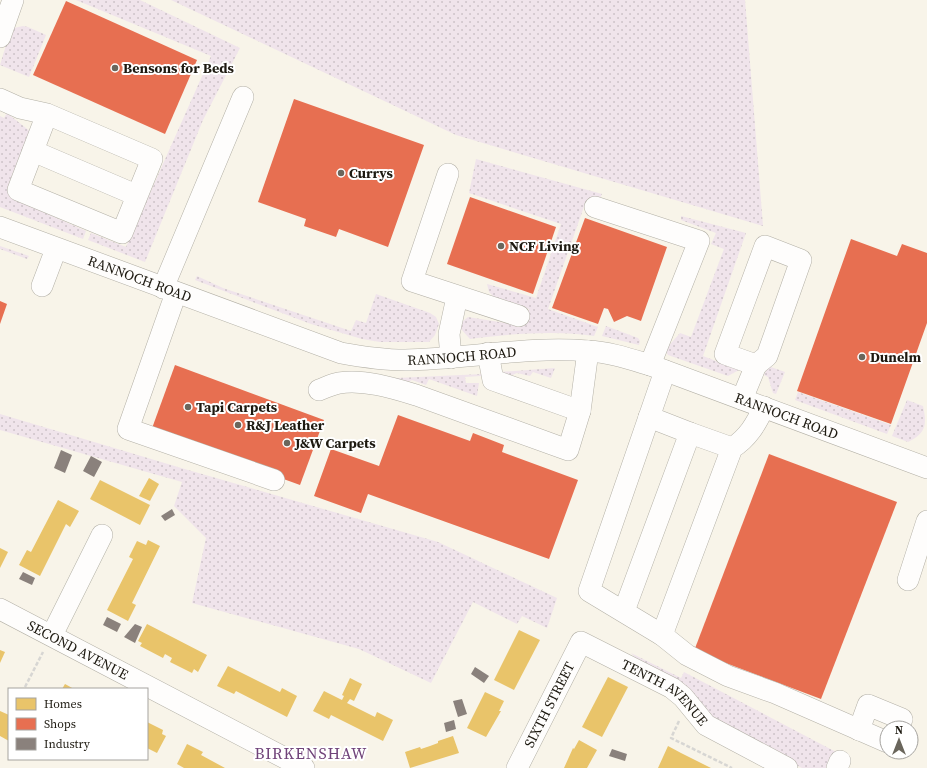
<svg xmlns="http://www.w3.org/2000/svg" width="927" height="768" font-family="'Source Serif 4',serif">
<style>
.grass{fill:url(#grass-dots)}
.homes{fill:#e9c46a}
.shops{fill:#e76f51}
.industry{fill:#8a817c}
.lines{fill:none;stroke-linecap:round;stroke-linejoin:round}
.minor-casing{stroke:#b3b0a6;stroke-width:22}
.path{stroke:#d7d6d3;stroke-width:2.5;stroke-dasharray:4 2;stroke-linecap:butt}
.minor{stroke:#fefdfc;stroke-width:21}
.poi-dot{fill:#6a665c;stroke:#fff;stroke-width:1.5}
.labels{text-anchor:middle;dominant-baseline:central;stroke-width:4;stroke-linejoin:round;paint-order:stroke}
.poi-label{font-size:14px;font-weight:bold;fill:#1d1910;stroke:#fff;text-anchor:start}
.street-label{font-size:14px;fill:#1d1910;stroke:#fff}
.quarter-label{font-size:16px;letter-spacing:1px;fill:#704379;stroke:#fff}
</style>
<defs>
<pattern id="grass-dots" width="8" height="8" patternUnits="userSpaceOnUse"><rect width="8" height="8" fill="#f0e4eb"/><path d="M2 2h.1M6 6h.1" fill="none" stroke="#cdc3c8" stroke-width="1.8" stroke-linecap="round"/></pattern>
</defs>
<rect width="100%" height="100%" fill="#f8f4e9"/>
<g class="grass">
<path d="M76,0h64l100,48 -37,72 -58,142 -57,-22 3,-7 35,14 85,-191z"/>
<path d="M171,0h574l18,226 -307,-91z"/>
<path d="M23,26l5,1 18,8 -17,42 -29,-12 10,-33 4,-4z"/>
<path d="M7,113l24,19 -17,67 72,32 -3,8 -83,-32v-91l4,2z"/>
<path d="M476,159l126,35 -4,9 -12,-2 -38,108 50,18 -4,9c-36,-6 -87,-2 -124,3l-10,-11 2,-6 6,-5 56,9 5,-17 -35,-12 -5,-5 -2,-8 49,14 25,-74 -92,-31z"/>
<path d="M681,216l65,17 -43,123 36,14 -11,6 -60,-21 -3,-5 15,-17 11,4 33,-88 -13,-5 5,-11 -35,-13z"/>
<path d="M0,246l29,10 -2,3 -27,-10z"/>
<path d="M197,276l26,12 128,43 5,-11 10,3 10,-29 54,19 6,4 3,7 -4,11 -6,7h-49l-18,-3 -51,-15 -116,-44z"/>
<path d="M606,326l32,12 2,3 -1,4 -37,-9z"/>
<path d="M768,366l17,6 -9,22 -3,-1 -5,-16 -4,-2z"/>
<path d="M555,368l-4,10 -18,-6 -3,4 -13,-3 -7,3 -10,-4z"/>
<path d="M483,374l-2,2 -16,1 1,6h13l-2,13 -48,-17 -3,6 -14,-5 -6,3 -9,-3v-2z"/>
<path d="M798,392l93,33 -4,9 -92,-34z"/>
<path d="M907,400l16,6c4,19 3,27 -15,36l-16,-6z"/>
<path d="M0,414l188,56 250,72 119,56 -10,30 -25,-12 -5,8 -44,-22 -42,81 -72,-34 -167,-46 14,-65 -32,-32 8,-24 -182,-52z"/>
<path d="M631,653l50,25 3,-6 152,80 -7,16h-27l-90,-46 -65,-51z"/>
</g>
<g class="homes">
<path d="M149,478l10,6 -9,17 -11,-5z"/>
<path d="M100,480l50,25 -10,20 -50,-26z"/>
<path d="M58,500l21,11 -9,16 -4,-3 -26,52 -21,-11 8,-15 4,2z"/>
<path d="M148,540l12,6 -28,57 4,2 -8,16 -21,-11 26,-51 -4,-2 8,-16 9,4z"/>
<path d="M0,548l8,4 -8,16z"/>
<path d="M147,624l60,31 -9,17 -4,-3 -2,4 -22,-11 2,-4 -7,-4 -2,4 -23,-12 2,-3 -4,-2z"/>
<path d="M519,630l21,10 -26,50 -20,-10z"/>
<path d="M0,650l5,2 -5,11z"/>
<path d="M228,666l52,26 2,-4 15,8 -10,21 -51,-26 -2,3 -17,-8z"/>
<path d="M608,677l20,10 -26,50 -20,-10z"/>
<path d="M350,678l12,6 -8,17 -4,-2 -3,4 28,14 2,-5 16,8 -10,21 -52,-26 -2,4 -16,-8 11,-20 18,9 2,-4 -2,-1z"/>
<path d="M65,684l9,5h-12z"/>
<path d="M485,692l19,9 -5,10h2l-15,26 -19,-9z"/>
<path d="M0,711l9,4v26l-9,-5z"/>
<path d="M147,722l16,8 -1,4 4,2 -9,17 -10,-5z"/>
<path d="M453,736l6,17 -49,15 -5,-16 15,-5 1,2 9,-3 8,-3v-2z"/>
<path d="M579,740l18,10 -10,18h-23l9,-20 1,1z"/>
<path d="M187,744l16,8 -2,3 24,13h-41l-7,-4z"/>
<path d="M668,746l13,7 30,15h-53z"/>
</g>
<g class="shops">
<path d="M66,1l131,59 -32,74 -132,-59z"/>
<path d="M294,99l130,46 -36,102 -49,-18 -3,8 -32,-11 2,-7 -48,-17z"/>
<path d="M470,197l86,30 -23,67 -86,-30z"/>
<path d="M585,218l82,29 -26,74 -14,-5 -13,6 -6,-13 -4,-1 -6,16 -46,-16z"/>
<path d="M851,239l46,17 5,-12 25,9v70l-36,101 -94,-33z"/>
<path d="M0,301l7,3 -7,20z"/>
<path d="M175,365l149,55 -24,65 -149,-54z"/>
<path d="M398,415l72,26 3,-8 31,12 -2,7 76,28 -29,79 -181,-65 -7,19 -47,-17 17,-47 48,17z"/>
<path d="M769,454l128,48 -76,197 -127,-48z"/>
</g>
<g class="industry">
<path d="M61,450l11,5 -7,18 -11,-5z"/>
<path d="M91,456l11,6 -8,15 -11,-6z"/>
<path d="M172,509l3,6 -10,6 -4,-5z"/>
<path d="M23,572l12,6 -3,7 -13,-6z"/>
<path d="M107,617l14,7 -4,8 -14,-7z"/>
<path d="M135,624l7,3 -7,16 -11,-6z"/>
<path d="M475,667l14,9 -5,7 -13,-9z"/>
<path d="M462,699l5,15 -9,3 -5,-16z"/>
<path d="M454,720l2,9 -10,3 -2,-9z"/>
<path d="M612,749l15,5 -2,7 -16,-5z"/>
</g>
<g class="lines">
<defs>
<g id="minor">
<path d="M0,37l13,-37"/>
<path d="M0,99l20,9 27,6 105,45 -30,74 -104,-43 29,-76"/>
<path d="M33,151l103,44"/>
<path d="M448,174l-36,107 107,35"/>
<path d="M595,207l104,34 -49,124"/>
<path id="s1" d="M0,227l341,126c22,4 43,7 64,7 61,-1 122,-14 183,-9 21,1 42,8 62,14l277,103"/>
<path d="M765,246l36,14 -34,96 -11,9 -31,-11z"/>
<path d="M42,286l14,-37"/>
<path d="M163,288l80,-191"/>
<path d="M176,293l-48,136 146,51"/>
<path d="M488,353l5,27 87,31"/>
<path d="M451,358l-2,-24 8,-37"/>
<path d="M665,371l-76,220 73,44 25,20 41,21 47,17 112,49"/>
<path d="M319,390c6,-2 13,-6 20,-7 25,-4 54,5 77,12l152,55 12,-39 8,-60"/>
<path d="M742,399l14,-34"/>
<path d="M690,433l42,15"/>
<path d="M908,580l19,-59"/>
<path id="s2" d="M0,609l304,159"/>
<path d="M624,611l66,-178 -41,-16"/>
<path d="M52,635l50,-100"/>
<path d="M662,635l70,-187c16,-10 24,-24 32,-41"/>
<path d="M859,730l9,-25 34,14 -3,9"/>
<path id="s3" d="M517,768l64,-126 91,46 11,9 23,28 81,43"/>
<path d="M837,768l3,-7"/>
</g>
</defs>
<use href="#minor" class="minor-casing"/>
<g class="path">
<path d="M25,687l18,-35"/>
<path d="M679,721l-8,17 61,30"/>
</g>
<use href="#minor" class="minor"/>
</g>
<g class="poi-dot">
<circle cx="115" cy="68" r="4"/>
<circle cx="341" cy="173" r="4"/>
<circle cx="501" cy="246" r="4"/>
<circle cx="862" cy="357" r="4"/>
<circle cx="188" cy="407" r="4"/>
<circle cx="238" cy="425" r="4"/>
<circle cx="287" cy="443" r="4"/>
</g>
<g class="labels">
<g class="poi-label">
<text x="123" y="68">Bensons for Beds</text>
<text x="349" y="173">Currys</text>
<text x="509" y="246">NCF Living</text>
<text x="870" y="357">Dunelm</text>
<text x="196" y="407">Tapi Carpets</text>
<text x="246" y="425">R&amp;J Leather</text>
<text x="295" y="443">J&amp;W Carpets</text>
</g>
<g class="street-label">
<text stroke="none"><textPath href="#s1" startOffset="149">RANNOCH ROAD</textPath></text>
<text stroke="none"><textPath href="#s1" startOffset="485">RANNOCH ROAD</textPath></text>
<text stroke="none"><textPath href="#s1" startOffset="821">RANNOCH ROAD</textPath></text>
<text stroke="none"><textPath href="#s2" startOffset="88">SECOND AVENUE</textPath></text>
<text stroke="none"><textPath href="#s3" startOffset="240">TENTH AVENUE</textPath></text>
<text stroke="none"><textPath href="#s3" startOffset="71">SIXTH STREET</textPath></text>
</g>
<g class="quarter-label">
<text x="311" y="753">BIRKENSHAW</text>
</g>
</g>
<rect x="8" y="688" width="140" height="72" fill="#ffffff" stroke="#a5a39f"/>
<rect x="16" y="698" width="20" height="12" fill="#e9c46a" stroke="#a5a39f"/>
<text x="44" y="708" font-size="12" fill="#1d1910">Homes</text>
<rect x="16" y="718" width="20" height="12" fill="#e76f51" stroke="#a5a39f"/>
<text x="44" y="728" font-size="12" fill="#1d1910">Shops</text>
<rect x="16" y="738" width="20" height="12" fill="#8a817c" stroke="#a5a39f"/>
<text x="44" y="748" font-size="12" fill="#1d1910">Industry</text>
<g transform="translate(899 740)"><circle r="19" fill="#ffffff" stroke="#a5a39f"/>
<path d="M0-3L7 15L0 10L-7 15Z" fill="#6a665c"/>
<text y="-6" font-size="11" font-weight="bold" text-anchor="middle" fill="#1d1910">N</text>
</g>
</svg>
